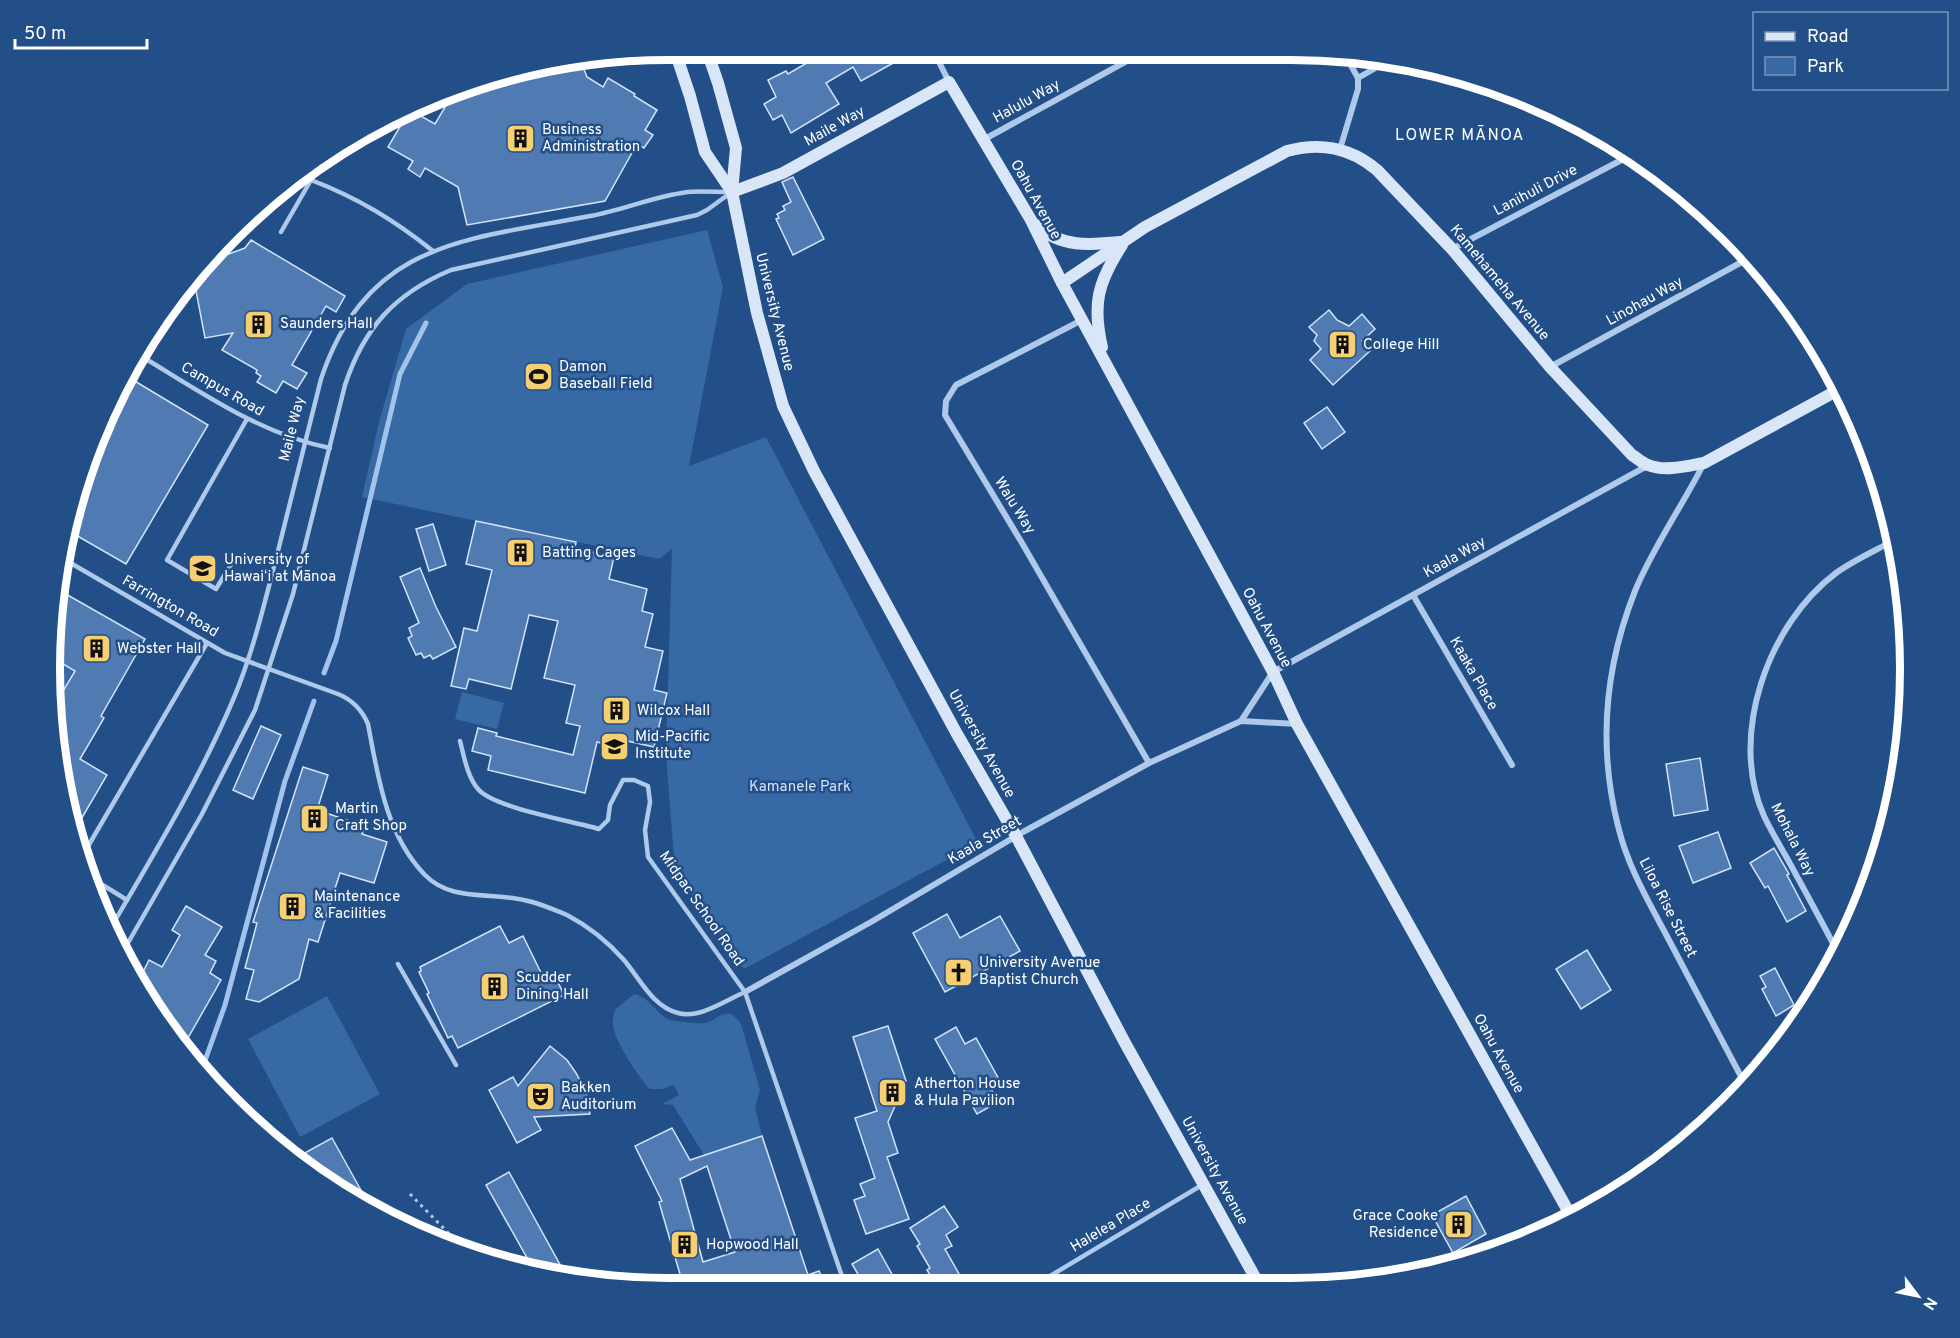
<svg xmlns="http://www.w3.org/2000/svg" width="1960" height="1338" font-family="Overpass,sans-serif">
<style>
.green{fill:#3769a5}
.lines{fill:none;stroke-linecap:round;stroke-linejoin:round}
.stream{stroke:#a2c4ea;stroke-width:5}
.building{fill:#507bb2;stroke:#d3e3f7;stroke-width:1.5;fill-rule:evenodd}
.path{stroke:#aec9ea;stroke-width:3;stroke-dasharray:3 4.5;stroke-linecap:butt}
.lane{stroke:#aec9ea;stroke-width:4.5}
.street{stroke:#aec9ea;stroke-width:6}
.secondary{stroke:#d9e6f8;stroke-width:12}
.labels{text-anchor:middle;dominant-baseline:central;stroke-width:5;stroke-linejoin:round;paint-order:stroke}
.street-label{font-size:15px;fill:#fff;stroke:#234f88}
.poi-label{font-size:15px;fill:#fff;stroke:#234f88;text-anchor:start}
.park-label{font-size:15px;fill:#d3e3f7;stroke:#234f88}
.neighbourhood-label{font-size:16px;letter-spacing:1.5px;fill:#fff;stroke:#234f88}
.rim{fill:none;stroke:#fff;stroke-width:8}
</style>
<rect width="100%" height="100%" fill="#234f88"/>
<g class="green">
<path d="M707,230l16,57 -34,179 77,-29 212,406 -234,126 -69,-98 -9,-117 6,-205 -13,10 -297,-62 17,-75 27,-93 61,-45z"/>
<path d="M53,658l21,12 -13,24 -6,2z"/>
<path d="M462,692l42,11 -7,26 -42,-10z"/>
<path d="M634,994c18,3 24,26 42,27 9,1 20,3 29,2 13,-2 21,-21 36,1l19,66 -5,17 7,29 -58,19 -31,-50 -11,-1 17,-9 -5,-10 -12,4h-12c-11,-11 -36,-49 -37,-64 -1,-4 1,-10 2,-15z"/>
<path d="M327,996l53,98 -80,43 -52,-98z"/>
</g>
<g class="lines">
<g class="stream">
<path d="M324,673l12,-32 64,-267 26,-51"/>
<path d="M202,1069l23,-64 60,-224 29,-80"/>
</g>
</g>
<g class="building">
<path d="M913,52l-52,29 -8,-14 -27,16 13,21 -48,29 -9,-18 -9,5 -9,-16 12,-7 -8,-17 18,-9 2,3 24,-14 -4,-7z"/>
<path d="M579,57l8,20 16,10 5,-9 27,16 -1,2 23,14 -12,20 8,5 -9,13 -7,-4 -32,57 -138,24 -9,-38 -33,-19 -5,9 -12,-8 5,-8 -25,-14 20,-34 4,-2 23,13 20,-34 15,-8z"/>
<path d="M793,177l31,62 -31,16 -17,-36 3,-1 -2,-4 8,-4 -2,-4 8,-4 -9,-20z"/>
<path d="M251,240l94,56 -9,16 -10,-6 -34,59 15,8 -10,16 -14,-8 -7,12 -19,-11 4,-6 -5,-3 1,-3 -35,-20 11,-17 -28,5 -12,-63 11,-12 41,-15z"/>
<path d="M1329,310l8,10 12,6 13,-12 13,15 -13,12 9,9 -38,35 -23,-25 11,-11 -7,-8 3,-6 -8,-8z"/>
<path d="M128,377l80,48 -82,139 -59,-34 4,-21 26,-77z"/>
<path d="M1327,407l18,25 -23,17 -18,-26z"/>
<path d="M476,521l100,21 -1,6 39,9 -5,22 38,10 -5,22 11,3 -8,33 18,4 -9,39 13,3 -13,54 -40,-9 -1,8 -16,-4 -12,51 -97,-23 3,-14 -19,-5 6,-23 19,5 -1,3 77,19 7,-29 -14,-3 9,-38 -31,-7 14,-57 -29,-6 -18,74 -42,-10 -3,10 -15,-3 13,-58 13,3 15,-61 -26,-6z"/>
<path d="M433,524l13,41 -17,6 -13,-42z"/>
<path d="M420,568l16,39 20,40 -23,12 -3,-4 -6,3 -3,-5 -5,2 -8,-17 4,-2 -3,-8 10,-5 -19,-46z"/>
<path d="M57,589l88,50 -44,77 3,2 -24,41 27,16 -34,58 -7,-27 6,-10 -11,-6 -5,-87 19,-32 -22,-13 -2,-30z"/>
<path d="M261,726l20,9 -28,64 -20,-9z"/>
<path d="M1700,758l8,52 -34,6 -8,-52z"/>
<path d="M303,767l25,8 -11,35 48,16 -3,8 25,8 -13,41 -34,-10 -22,69 -9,-3 -10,40 -40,23 -13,-3 8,-29 -9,-2 12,-45 -4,-1z"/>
<path d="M1718,832l13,36 -38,15 -14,-37z"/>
<path d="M1774,848l15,26 -2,1 19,36 -19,11 -19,-36 -3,2 -15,-25z"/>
<path d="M186,906l36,21 -17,28 11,6 -6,12 11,7 -37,65 -47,-61 12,-24 13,7 18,-32 -8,-5z"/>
<path d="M947,914l13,24 40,-22 20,35 -75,41 -32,-59z"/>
<path d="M500,926l9,17 14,-7 23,47 10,-5 8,17 -106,53 -6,-12 -4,2 -21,-44 2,-1 -10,-21 2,-1 -1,-4z"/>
<path d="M1587,950l24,40 -30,19 -25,-40z"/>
<path d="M1775,968l19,37 -18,11 -14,-27 4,-2 -6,-11z"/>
<path d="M888,1026l18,55 -18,41 10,31 -11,4 22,62 -43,15 -12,-34 11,-4 -5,-12 15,-6 -20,-60 22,-7 -24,-74z"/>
<path d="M956,1027l9,17 11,-6 25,45 -10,5 7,14 -21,12 -42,-75z"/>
<path d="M550,1046l17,14 9,13 10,19 4,22 -56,3 7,13 -24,13 -28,-53 24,-13 5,9z"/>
<path d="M672,1128l18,32 72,-24 46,139 11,-4 7,17h-142l-25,-86 3,-1 -27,-55zM707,1166l28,86 -32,10 -23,-83z"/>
<path d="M332,1138l40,72 -80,-50z"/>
<path d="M509,1172l59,107 -20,-2 -13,-5 -49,-87z"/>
<path d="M1466,1196l20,38 -33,19 -21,-38z"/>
<path d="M944,1206l14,21 -12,8 6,11 -7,3 22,39h-29l-11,-18 3,-2 -13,-22 3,-2 -10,-16z"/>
<path d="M878,1249l15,27 -22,12h-5l-14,-24z"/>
</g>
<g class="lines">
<path class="path" d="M410,1194l53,54"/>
<g class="lane">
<path d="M311,180l17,-28"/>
<path d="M281,232l30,-52c47,18 83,40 122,71"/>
<path d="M141,356c60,36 119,78 189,92"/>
<path d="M62,558l163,95 113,41c15,6 24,16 30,30 10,53 18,111 57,151 26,27 66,17 99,25 15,3 29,9 43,15 21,11 41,27 57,45 16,19 28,46 54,53 22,6 48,-13 67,-21"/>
<path d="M235,558l-19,31 -49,-29 80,-141"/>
<path d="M460,741c4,15 7,35 18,48 16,19 94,32 121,40l9,-9 2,-15 13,-25h11l14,6 2,16 -5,28 3,27 97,135 101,296"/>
<path d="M80,860l127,-217"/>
<path d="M85,874l42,26"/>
<path d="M110,929c44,-75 89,-149 123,-229 20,-47 32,-99 45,-149 14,-57 29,-115 43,-172 47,-139 145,-139 269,-163 33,-6 65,-20 98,-24 13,-1 28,0 41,0"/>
<path d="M121,955l81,-141 53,-104 38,-116 52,-209c19,-57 49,-91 106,-115l246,-55 10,-5 22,-16"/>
<path d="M398,964l58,101"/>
<path d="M1030,1288l172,-103"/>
</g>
<g class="street">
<path d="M934,52l15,30"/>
<path d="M1358,78l33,-19"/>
<path d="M983,140l162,-89"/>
<path d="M1340,149l18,-60v-11l-13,-23"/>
<path d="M1452,249l179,-94"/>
<path d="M1082,320l-126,65 -10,16 -1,14 77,128 127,220"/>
<path d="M1550,367l201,-110"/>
<path d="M1704,463c-21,42 -51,84 -69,128 -30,76 -37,156 -17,235 10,42 32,78 52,116 25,48 51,96 76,144"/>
<path d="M1413,595l99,170"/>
<path d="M1241,721l56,3"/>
<path d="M1838,953c-16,-31 -33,-62 -50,-93 -8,-14 -17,-29 -24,-44 -36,-80 4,-192 72,-243 18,-13 41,-23 60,-34"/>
<path d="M745,992l126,-70 152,-90 126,-69 92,-42 32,-49 374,-206"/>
</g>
<g class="secondary">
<path d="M676,54l14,42 15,56 27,40"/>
<path d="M708,54l10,29 18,65 -4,44 25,121 26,93 31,65 143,263 59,102 108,205 137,247"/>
<path d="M732,192l51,-19 166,-91 82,138 31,63 211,389 24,52 275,494"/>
<path d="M1036,225c25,23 54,20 85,17"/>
<path d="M1062,283l83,-56 142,-76c34,-9 63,-4 90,19l75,79 98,118 82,88c5,3 10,8 16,10 17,7 39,1 56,-2l136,-74"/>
<path d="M1102,347c-10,-43 -4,-65 20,-102"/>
</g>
</g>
<defs>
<symbol id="building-square" viewBox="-11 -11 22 22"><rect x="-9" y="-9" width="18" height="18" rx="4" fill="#f5cf71" stroke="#234f88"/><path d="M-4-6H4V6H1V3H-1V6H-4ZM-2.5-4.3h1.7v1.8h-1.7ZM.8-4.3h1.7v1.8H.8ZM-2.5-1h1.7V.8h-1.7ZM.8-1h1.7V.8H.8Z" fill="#111"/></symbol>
<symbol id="stadium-square" viewBox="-11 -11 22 22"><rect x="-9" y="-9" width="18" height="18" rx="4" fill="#f5cf71" stroke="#234f88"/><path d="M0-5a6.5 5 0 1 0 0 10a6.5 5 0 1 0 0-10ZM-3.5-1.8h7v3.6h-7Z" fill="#111"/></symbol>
<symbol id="university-square" viewBox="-11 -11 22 22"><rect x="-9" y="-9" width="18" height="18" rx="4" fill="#f5cf71" stroke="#234f88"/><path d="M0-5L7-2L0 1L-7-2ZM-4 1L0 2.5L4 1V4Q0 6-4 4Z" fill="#111"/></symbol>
<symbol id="school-square" viewBox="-11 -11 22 22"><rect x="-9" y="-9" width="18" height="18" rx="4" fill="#f5cf71" stroke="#234f88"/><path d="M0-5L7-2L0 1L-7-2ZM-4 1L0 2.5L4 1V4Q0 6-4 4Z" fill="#111"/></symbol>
<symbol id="church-square" viewBox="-11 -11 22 22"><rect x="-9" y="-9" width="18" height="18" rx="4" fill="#f5cf71" stroke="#234f88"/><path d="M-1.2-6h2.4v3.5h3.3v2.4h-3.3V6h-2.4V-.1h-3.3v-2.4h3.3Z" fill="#111"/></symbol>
<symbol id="theatre-square" viewBox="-11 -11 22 22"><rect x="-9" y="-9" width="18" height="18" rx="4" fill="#f5cf71" stroke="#234f88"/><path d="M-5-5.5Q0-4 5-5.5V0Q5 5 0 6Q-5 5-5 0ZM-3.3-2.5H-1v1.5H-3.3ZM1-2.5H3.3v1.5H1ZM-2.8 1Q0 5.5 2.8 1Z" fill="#111"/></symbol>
</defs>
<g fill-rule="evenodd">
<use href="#building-square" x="504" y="122" width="33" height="33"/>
<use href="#building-square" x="242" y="308" width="33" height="33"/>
<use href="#building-square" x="1326" y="328" width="33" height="33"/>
<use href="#stadium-square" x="522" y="360" width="33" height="33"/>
<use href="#building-square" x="504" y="536" width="33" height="33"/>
<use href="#university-square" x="186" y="552" width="33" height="33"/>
<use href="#building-square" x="80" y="632" width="33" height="33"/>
<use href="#building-square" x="600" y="694" width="33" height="33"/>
<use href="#school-square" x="598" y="730" width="33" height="33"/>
<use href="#building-square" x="298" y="802" width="33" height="33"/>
<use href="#building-square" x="276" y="890" width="33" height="33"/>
<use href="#church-square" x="942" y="956" width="33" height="33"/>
<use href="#building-square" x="478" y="970" width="33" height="33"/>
<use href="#building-square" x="876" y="1076" width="33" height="33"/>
<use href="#theatre-square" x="524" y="1080" width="33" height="33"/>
<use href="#building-square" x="1442" y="1208" width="33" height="33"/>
<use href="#building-square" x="668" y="1228" width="33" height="33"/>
</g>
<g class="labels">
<g class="street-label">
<text transform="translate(1027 102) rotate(-29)">Halulu Way</text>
<text transform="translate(835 127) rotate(-29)">Maile Way</text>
<text transform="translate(1536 191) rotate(-28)">Lanihuli Drive</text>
<text transform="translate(1035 200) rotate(61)">Oahu Avenue</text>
<text transform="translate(1499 283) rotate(50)">Kamehameha Avenue</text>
<text transform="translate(1645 302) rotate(-29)">Linohau Way</text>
<text transform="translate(774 312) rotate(76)">University Avenue</text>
<text transform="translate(222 390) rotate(30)">Campus Road</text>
<text transform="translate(293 429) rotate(-76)">Maile Way</text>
<text transform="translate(1014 506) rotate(58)">Walu Way</text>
<text transform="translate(1455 558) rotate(-29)">Kaala Way</text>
<text transform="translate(170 607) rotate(30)">Farrington Road</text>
<text transform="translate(1266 628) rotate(62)">Oahu Avenue</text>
<text transform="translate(1473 674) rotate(60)">Kaaka Place</text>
<text transform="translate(981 744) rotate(61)">University Avenue</text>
<text transform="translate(1792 840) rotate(63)">Mohala Way</text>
<text transform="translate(985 841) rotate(-30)">Kaala Street</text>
<text transform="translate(1667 908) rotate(63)">Liloa Rise Street</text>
<text transform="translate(701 909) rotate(55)">Midpac School Road</text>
<text transform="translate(1498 1054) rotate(61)">Oahu Avenue</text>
<text transform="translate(1214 1171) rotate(61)">University Avenue</text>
<text transform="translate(1111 1226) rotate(-31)">Halelea Place</text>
</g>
<g class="poi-label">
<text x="542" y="130">Business<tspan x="542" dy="17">Administration</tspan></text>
<text x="280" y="324">Saunders Hall</text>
<text x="1363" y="345">College Hill</text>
<text x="559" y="367">Damon<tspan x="559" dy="17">Baseball Field</tspan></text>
<text x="542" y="553">Batting Cages</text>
<text x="224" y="560">University of<tspan x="224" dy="17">Hawaiʻi at Mānoa</tspan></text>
<text x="117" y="649">Webster Hall</text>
<text x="637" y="711">Wilcox Hall</text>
<text x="635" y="737">Mid-Pacific<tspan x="635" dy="17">Institute</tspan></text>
<text x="335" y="809">Martin<tspan x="335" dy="17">Craft Shop</tspan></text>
<text x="314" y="897">Maintenance<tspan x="314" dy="17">&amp; Facilities</tspan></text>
<text x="979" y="963">University Avenue<tspan x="979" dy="17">Baptist Church</tspan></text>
<text x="516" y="978">Scudder<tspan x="516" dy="17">Dining Hall</tspan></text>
<text x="914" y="1084">Atherton House<tspan x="914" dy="17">&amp; Hula Pavilion</tspan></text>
<text x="561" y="1088">Bakken<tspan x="561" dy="17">Auditorium</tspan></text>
<text x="1438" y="1216" text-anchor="end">Grace Cooke<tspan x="1438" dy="17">Residence</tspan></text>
<text x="706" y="1245">Hopwood Hall</text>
</g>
<g class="park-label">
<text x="800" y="787">Kamanele Park</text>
</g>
<g class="neighbourhood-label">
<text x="1460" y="136">LOWER MĀNOA</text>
</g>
</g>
<path d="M0 0H1960V1338H0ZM669 60H1291A609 609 0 0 1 1900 669V669A609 609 0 0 1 1291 1278H669A609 609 0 0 1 60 669V669A609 609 0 0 1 669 60Z" fill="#234f88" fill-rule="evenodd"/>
<path class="rim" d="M669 60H1291A609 609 0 0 1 1900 669V669A609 609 0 0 1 1291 1278H669A609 609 0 0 1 60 669V669A609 609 0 0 1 669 60Z"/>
<rect x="1753" y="12" width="195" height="78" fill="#234f88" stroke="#7b95b8" stroke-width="1.5"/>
<rect x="1765" y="32" width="30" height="9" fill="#d9e6f8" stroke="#7b95b8" stroke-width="1.5"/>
<text x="1807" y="42" font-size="18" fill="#ffffff">Road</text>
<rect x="1765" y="57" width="30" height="18" fill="#3769a5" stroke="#7b95b8" stroke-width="1.5"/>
<text x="1807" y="72" font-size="18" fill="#ffffff">Park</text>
<g transform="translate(1918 1296) rotate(122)" stroke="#234f88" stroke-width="4.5" paint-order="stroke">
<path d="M0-4.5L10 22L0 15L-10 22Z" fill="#ffffff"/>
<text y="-9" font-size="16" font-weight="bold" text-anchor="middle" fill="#ffffff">N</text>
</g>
<path d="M15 39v9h132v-9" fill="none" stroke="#ffffff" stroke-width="3"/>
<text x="24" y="39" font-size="18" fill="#ffffff" stroke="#234f88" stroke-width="4.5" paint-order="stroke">50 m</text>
</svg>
